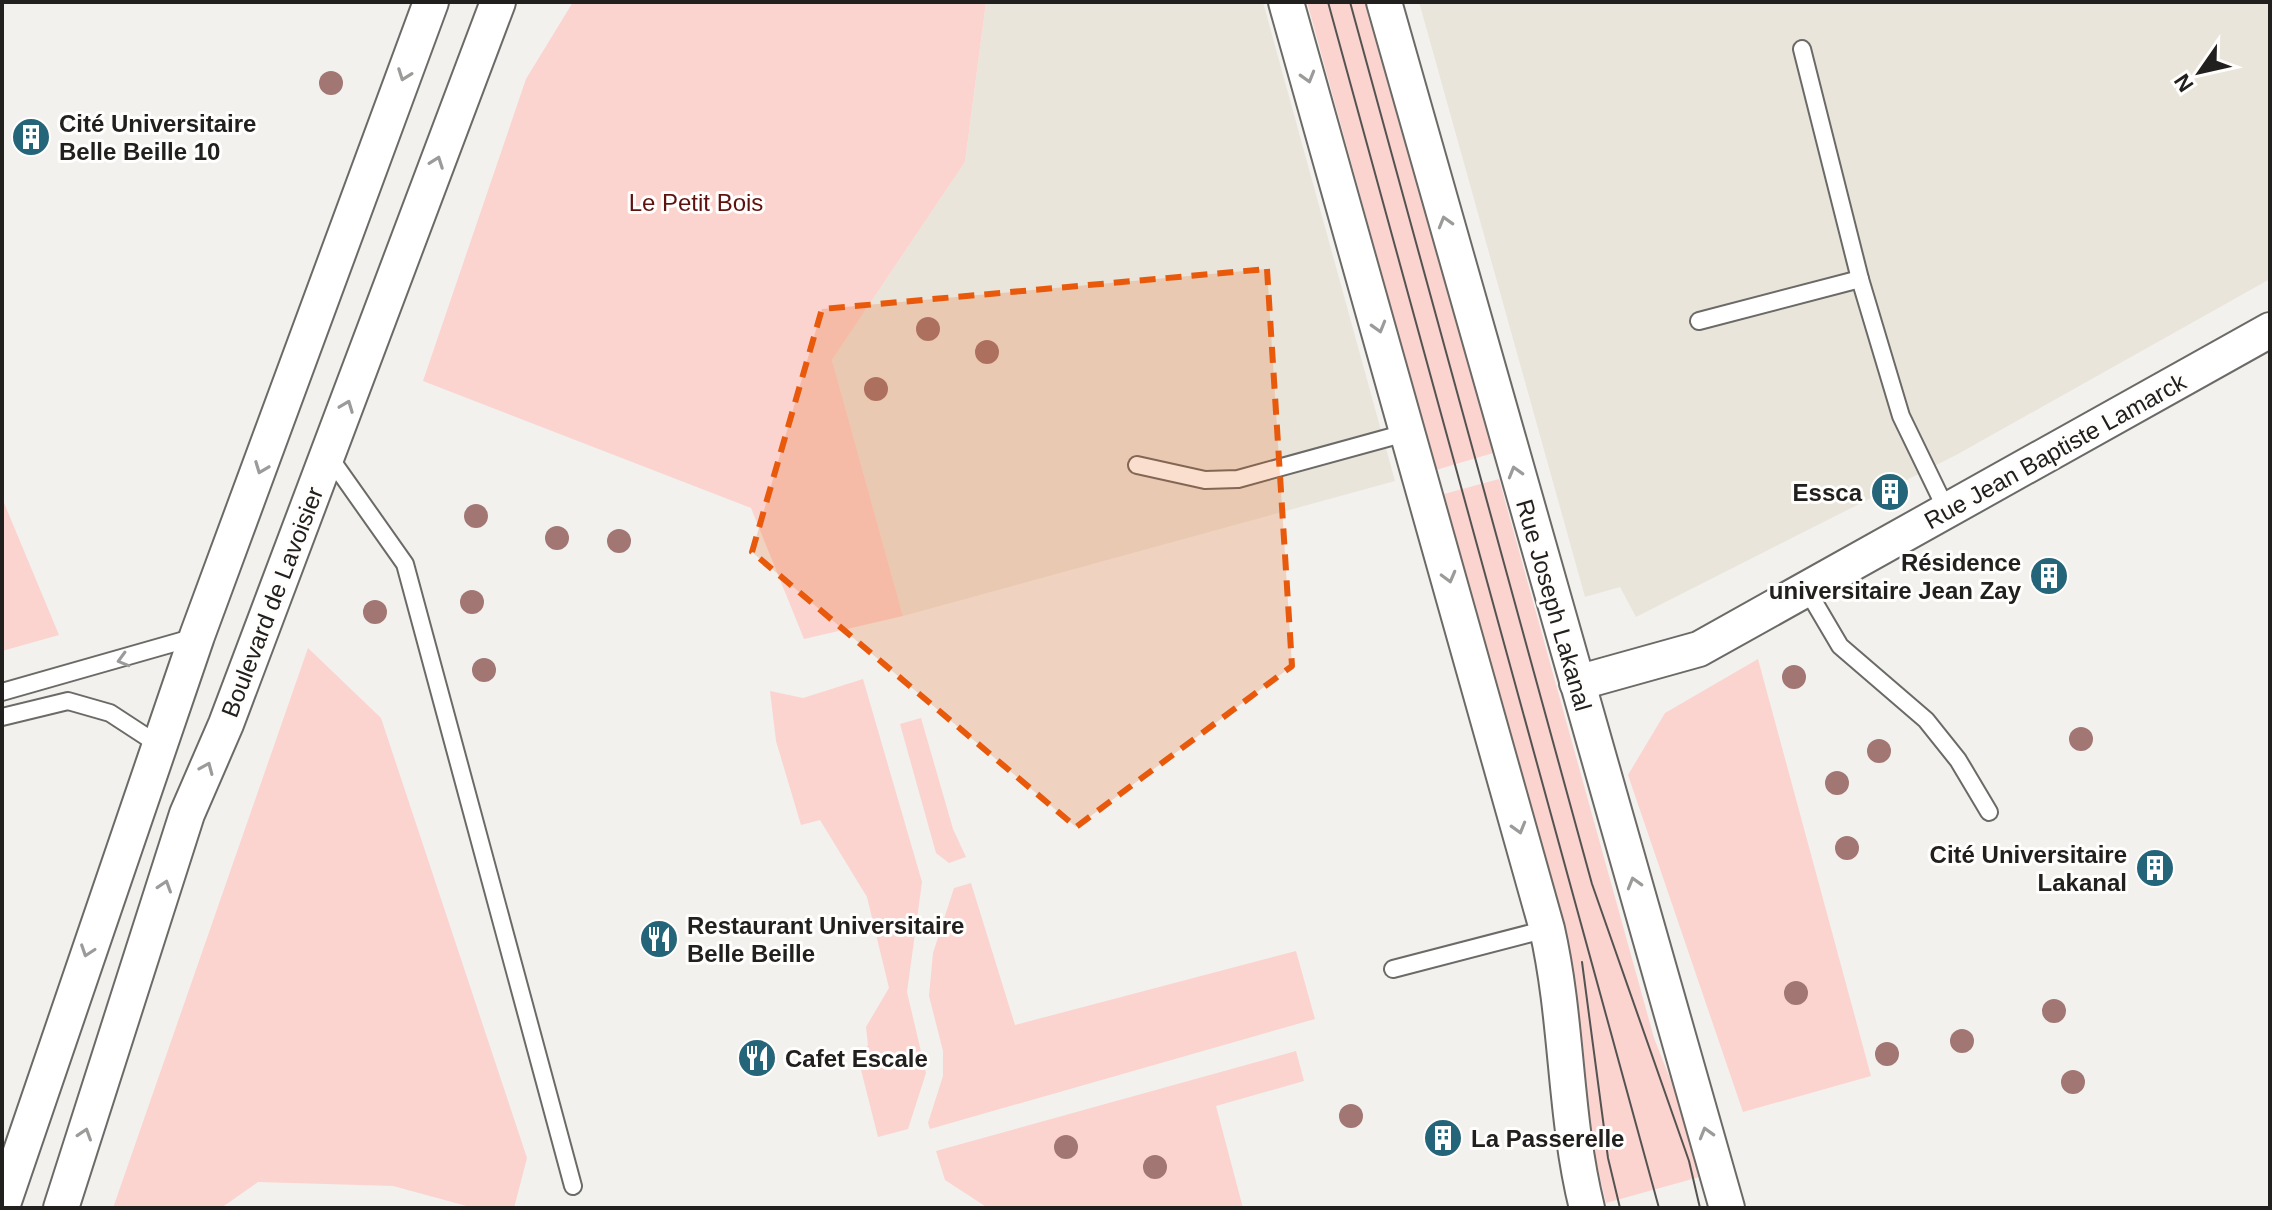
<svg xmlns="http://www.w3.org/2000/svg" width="2272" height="1210" font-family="Helvetica,sans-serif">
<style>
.built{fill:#eae5db}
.green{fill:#fbd4cf}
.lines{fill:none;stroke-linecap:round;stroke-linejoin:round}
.service-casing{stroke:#6b6a67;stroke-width:20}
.minor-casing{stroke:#6b6a67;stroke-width:38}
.service{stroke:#fff;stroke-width:16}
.minor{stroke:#fff;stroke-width:34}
.tram{stroke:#545352;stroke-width:2}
.tree{fill:#a17673}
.oneway{stroke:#9b9b9a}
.marked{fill:#e8590c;fill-opacity:0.2;stroke:#e8590c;stroke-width:6;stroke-dasharray:16 10;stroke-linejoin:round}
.labels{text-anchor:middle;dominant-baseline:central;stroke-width:6;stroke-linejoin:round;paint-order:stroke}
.poi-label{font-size:24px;font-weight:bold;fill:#21201f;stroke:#fffefd;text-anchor:start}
.park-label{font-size:24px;fill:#5e120f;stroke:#fffefd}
.street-label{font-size:24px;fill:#21201f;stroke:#fffefd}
</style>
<rect width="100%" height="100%" fill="#f2f1ee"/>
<g class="built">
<path d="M986,2h277l132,479 -492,135 -71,-256 133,-198z"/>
<path d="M1419,2h851v277l-312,175 -322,163 -16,-30 -35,10z"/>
</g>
<g class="green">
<path d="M573,2h413l-21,160 -133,198 71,256 -99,23 -53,-131 -328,-127 103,-302z"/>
<path d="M1307,2h62l124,451 -57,17z"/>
<path d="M1499,479l155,559 32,81 17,57 -97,27 -13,-54 -19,-176 -130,-479z"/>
<path d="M2,498l57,137 -57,16z"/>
<path d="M308,648l73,70 146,440 -13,50h-40l-81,-22 -135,-4 -37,26h-108z"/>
<path d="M1758,659l113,417 -128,36 -115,-337 37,-62z"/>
<path d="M863,679l59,203 -15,110 19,81 -18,56 -30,8 -20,-79 10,-13 -2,-18 23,-39 -22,-91 -47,-77 -19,5 -25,-84 -6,-50 33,7z"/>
<path d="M921,718l32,111 13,28 -17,6 -13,-10 -36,-129z"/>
<path d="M971,883l44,142 281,-74 19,68 -385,110 -2,-6 15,-47v-25l-14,-55 4,-43 21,-65z"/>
<path d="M1296,1051l8,30 -88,25 27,102h-255l-43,-28 -9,-29z"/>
</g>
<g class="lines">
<defs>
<g id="service">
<path d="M1802,49l58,230"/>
<path d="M1699,321l161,-42 41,137 46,95"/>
<path d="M328,455l77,109 168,622"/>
<path d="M1137,465l68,15 33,-1 171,-47"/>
<path d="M1807,590l33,56 86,74 32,40 31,52"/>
<path d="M2,692l193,-55"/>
<path d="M2,717l66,-16 42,12 49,32"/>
<path d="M1393,969l154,-40"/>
</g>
<g id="minor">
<path d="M1286,2l261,927c21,92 17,187 40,279"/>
<path d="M1384,2l343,1206"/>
<path d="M1577,683l122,-34 571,-319"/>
<path d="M2,1207l195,-571 234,-634"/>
<path d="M61,1208l126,-394 39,-90 272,-722"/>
</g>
</defs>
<use href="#service" class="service-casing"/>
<use href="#minor" class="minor-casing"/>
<use href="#service" class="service"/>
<use href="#minor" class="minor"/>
<g class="tram">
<path d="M1328,2l331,1206"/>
<path d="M1350,2l242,882 97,277 11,47"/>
<path d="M1582,962l26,196 12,50"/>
</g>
</g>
<g class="tree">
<circle cx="331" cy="83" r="12"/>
<circle cx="928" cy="329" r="12"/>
<circle cx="987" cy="352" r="12"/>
<circle cx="876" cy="389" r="12"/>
<circle cx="476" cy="516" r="12"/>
<circle cx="557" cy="538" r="12"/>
<circle cx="619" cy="541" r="12"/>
<circle cx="472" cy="602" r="12"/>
<circle cx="375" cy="612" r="12"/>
<circle cx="484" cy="670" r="12"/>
<circle cx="1794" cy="677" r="12"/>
<circle cx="2081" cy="739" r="12"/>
<circle cx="1879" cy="751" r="12"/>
<circle cx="1837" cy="783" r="12"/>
<circle cx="1847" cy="848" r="12"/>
<circle cx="1796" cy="993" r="12"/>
<circle cx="2054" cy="1011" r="12"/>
<circle cx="1962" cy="1041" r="12"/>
<circle cx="1887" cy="1054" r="12"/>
<circle cx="2073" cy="1082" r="12"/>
<circle cx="1351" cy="1116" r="12"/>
<circle cx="1066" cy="1147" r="12"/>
<circle cx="1155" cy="1167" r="12"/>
</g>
<defs><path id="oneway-chevron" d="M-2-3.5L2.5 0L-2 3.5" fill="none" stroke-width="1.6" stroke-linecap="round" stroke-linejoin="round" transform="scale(2)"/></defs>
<g class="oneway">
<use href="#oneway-chevron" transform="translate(404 75) rotate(110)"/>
<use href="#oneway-chevron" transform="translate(1308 77) rotate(74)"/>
<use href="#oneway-chevron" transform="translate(437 162) rotate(-70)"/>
<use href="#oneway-chevron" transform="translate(1445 222) rotate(-106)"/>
<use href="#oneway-chevron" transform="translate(1379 327) rotate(74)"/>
<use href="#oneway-chevron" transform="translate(347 406) rotate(-69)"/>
<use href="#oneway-chevron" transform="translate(261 468) rotate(111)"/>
<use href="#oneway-chevron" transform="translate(1515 472) rotate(-106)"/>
<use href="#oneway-chevron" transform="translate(1449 577) rotate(75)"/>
<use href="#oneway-chevron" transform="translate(123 660) rotate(164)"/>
<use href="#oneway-chevron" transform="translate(207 768) rotate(-67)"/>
<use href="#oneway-chevron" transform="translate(1519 828) rotate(74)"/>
<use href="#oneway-chevron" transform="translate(1634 883) rotate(-106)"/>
<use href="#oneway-chevron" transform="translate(165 886) rotate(-72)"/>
<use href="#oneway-chevron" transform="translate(87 951) rotate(109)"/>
<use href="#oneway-chevron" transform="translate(1706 1133) rotate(-106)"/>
<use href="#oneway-chevron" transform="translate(85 1134) rotate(-72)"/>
</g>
<path class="marked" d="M1267,269l25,397 -216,161 -324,-275 70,-243z"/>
<defs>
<symbol id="building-disc" viewBox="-11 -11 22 22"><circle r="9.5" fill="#25657a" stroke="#fffefd"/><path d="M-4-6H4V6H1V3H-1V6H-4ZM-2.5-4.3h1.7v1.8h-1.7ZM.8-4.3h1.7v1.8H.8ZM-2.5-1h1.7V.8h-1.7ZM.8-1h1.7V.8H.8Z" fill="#fff"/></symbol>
<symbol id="restaurant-disc" viewBox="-11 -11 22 22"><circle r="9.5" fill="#25657a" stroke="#fffefd"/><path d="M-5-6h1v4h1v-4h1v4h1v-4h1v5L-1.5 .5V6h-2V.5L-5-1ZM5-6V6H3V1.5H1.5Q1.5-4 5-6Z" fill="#fff"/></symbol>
</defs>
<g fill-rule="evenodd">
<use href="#building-disc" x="9" y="115" width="44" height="44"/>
<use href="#building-disc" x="1868" y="470" width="44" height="44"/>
<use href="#building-disc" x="2027" y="554" width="44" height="44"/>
<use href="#building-disc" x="2133" y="846" width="44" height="44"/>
<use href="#restaurant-disc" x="637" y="917" width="44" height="44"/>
<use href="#restaurant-disc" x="735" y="1036" width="44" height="44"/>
<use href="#building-disc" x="1421" y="1116" width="44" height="44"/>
</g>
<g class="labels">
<g class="poi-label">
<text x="59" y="123">Cité Universitaire<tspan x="59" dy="28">Belle Beille 10</tspan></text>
<text x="1862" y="492" text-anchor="end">Essca</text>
<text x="2021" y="562" text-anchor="end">Résidence<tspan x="2021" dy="28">universitaire Jean Zay</tspan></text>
<text x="2127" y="854" text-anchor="end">Cité Universitaire<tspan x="2127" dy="28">Lakanal</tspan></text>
<text x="687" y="925">Restaurant Universitaire<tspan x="687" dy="28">Belle Beille</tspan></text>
<text x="785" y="1058">Cafet Escale</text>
<text x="1471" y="1138">La Passerelle</text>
</g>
<g class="park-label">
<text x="696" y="202">Le Petit Bois</text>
</g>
<g class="street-label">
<text transform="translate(2055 451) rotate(-29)">Rue Jean Baptiste Lamarck</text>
<text transform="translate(272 602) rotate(-69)">Boulevard de Lavoisier</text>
<text transform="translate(1554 605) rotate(74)">Rue Joseph Lakanal</text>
</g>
</g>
<rect width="2272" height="1210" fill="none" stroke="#21201f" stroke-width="8"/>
<g transform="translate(2200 72) rotate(236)" stroke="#fffefd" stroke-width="6" paint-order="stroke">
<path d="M0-6L14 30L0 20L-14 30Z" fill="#21201f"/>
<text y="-12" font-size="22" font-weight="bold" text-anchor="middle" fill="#21201f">N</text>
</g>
</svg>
